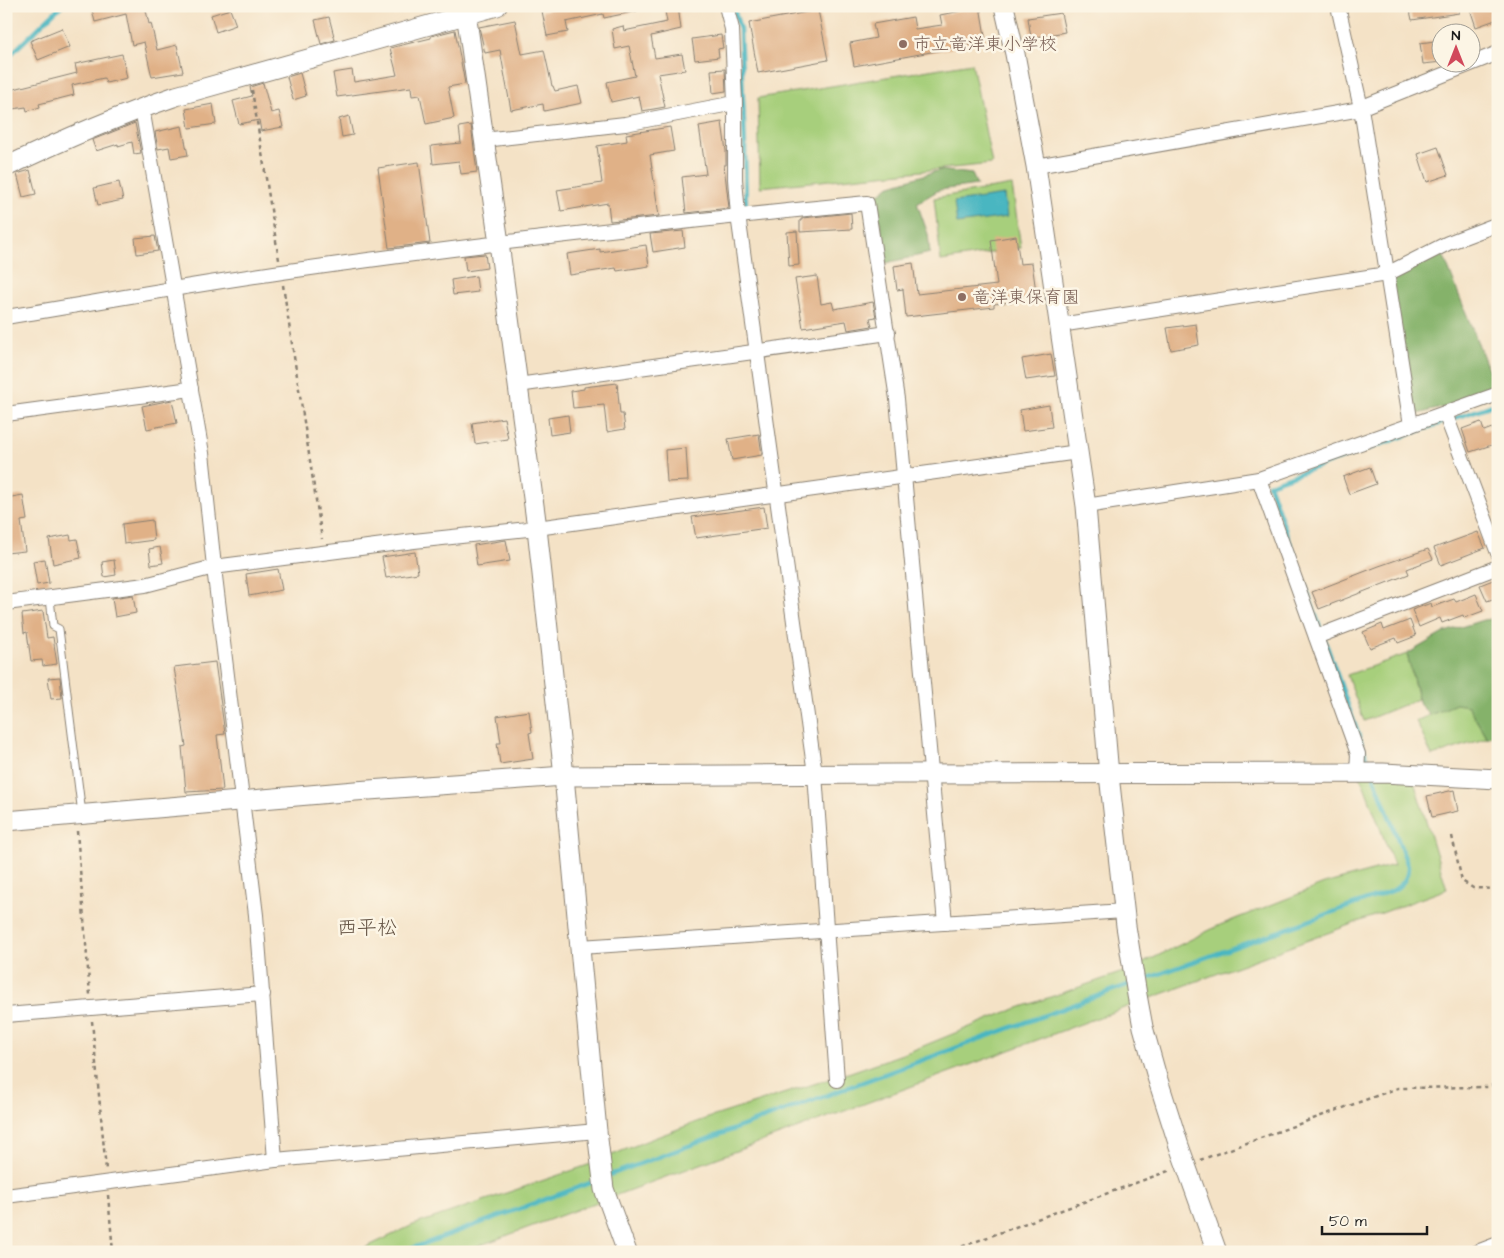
<svg xmlns="http://www.w3.org/2000/svg" width="1504" height="1258" font-family="'Architects Daughter','Klee One',sans-serif">
<style>
.green{fill:#a7cf7b;stroke:#62764c}
.forest{fill:#85b26b;stroke:#506744}
.water{fill:#48b6c1;stroke:#32696e}
.lines{fill:none;stroke-linecap:round;stroke-linejoin:round}
.stream{stroke:#48b6c1;stroke-width:4.5}
.building{fill:#e0b187}
.lane-casing{stroke:#887f71;stroke-width:9}
.street-casing{stroke:#887f71;stroke-width:16}
.secondary-casing{stroke:#887f71;stroke-width:21}
.path{stroke:#887f71;stroke-width:2.5;stroke-dasharray:4 4;stroke-linecap:butt}
.lane{stroke:#fff;stroke-width:7}
.street{stroke:#fff;stroke-width:14}
.secondary{stroke:#fff;stroke-width:19}
.education-dot{fill:#8d6e63;stroke:#fcf5e5;stroke-width:2}
.labels{text-anchor:middle;dominant-baseline:central;stroke-width:5;stroke-linejoin:round;paint-order:stroke}
.education-label{font-size:18px;fill:#785e54;stroke:#fcf5e5;text-anchor:start}
.quarter-label{font-size:20px;fill:#615041;stroke:#fcf5e5}
</style>
<rect width="100%" height="100%" fill="#fcf5e5"/>
<filter id="ink" filterUnits="userSpaceOnUse"><feTurbulence type="fractalNoise" baseFrequency=".02" numOctaves="2"/><feDisplacementMap in="SourceGraphic" scale="10" xChannelSelector="R" yChannelSelector="G"/><feConvolveMatrix kernelMatrix="1 2 1 2 8 2 1 2 1" color-interpolation-filters="sRGB"/></filter>
<filter id="wash" filterUnits="userSpaceOnUse"><feTurbulence type="fractalNoise" baseFrequency=".0096" numOctaves="4" result="noise"/><feDisplacementMap in="SourceGraphic" scale="20" xChannelSelector="R" yChannelSelector="G"/><feGaussianBlur stdDeviation="1.12" result="paint"/><feColorMatrix in="noise" values="0 0 0 0 0 0 0 0 0 0 0 0 0 0 0 0 0 1.4 0 .05"/><feComposite in="paint" operator="in"/></filter>
<g filter="url(#wash)">
<rect width="100%" height="100%" fill="#f4e2c6"/>
<g class="green">
<path d="M972,63l20,101 -232,23 -2,-89z"/>
<path d="M1012,185l9,63 -80,13 -7,-63z"/>
<path d="M1407,654l11,45 -54,22 -17,-46z"/>
<path d="M1461,701l7,5 19,32 -55,18 -16,-35z"/>
<path d="M1357,767l55,8 35,114 -985,363h-106l57,-27 175,-60 58,-24 56,-21 146,-47 63,-22 93,-38 125,-43 91,-45 104,-41 70,-19z"/>
</g>
<g class="forest">
<path d="M940,170l32,4 5,11 -38,5 -22,13 11,31 2,19 -44,10 -10,-66 12,-11z"/>
<path d="M1440,247l58,147 -89,22 -22,-142z"/>
<path d="M1498,618v115l-11,5 -19,-32 -12,-2 -26,11 -10,-10 -13,-51 38,-22 38,-12z"/>
</g>
<path class="water" d="M1004,195l3,22 -50,7 -3,-22z"/>
<g class="lines">
<g class="stream">
<path d="M733,6l7,23 5,117 1,67"/>
<path d="M6,59l55,-53"/>
<path d="M1370,767l-101,-283 229,-81"/>
<path d="M1140,981l252,-90c10,-6 16,-12 16,-25l-34,-89"/>
<path d="M607,1176l523,-192"/>
<path d="M402,1252l196,-72"/>
</g>
</g>
<g id="blocks">
<g class="building">
<path d="M91,6h54l4,18 2,-1 6,27 20,-5 6,27 -31,5 -8,-35 -12,3 -6,-31 -31,8z"/>
<path d="M566,6h70l1,5 -33,7 -1,-4 -37,8 2,10 -21,4 -5,-25z"/>
<path d="M664,6h14l3,23 -30,7 4,22 27,-4 3,16 -27,4 7,33 -23,4 -3,-15 -28,6 -4,-20 28,-6 -6,-30 -14,3 -3,-20 11,-3 1,5 43,-9z"/>
<path d="M960,6h20l6,36 -132,24 -4,-23 26,-5 -3,-14 40,-7 2,12 27,-4 -2,-10 21,-4z"/>
<path d="M1409,6h50v7l-47,7z"/>
<path d="M1469,6h29v13l-22,8z"/>
<path d="M230,9l6,16 -20,7 -5,-17z"/>
<path d="M818,10l10,50 -70,13 -9,-50z"/>
<path d="M1061,13l4,19 -34,6 -3,-20z"/>
<path d="M329,17l6,23 -14,4 -6,-24z"/>
<path d="M515,20l7,34 22,-4 8,36h1l2,5 23,-5 4,17 -38,8 -1,-7 -32,6 -11,-60 -15,3 -6,-26z"/>
<path d="M62,28l8,19 -32,13 -8,-19z"/>
<path d="M455,30l10,54 -17,3 6,31 -28,6 -6,-29 -8,1 -1,-9 -74,10 -4,-24 19,-3 2,12 43,-7 -7,-27 41,-10v-2z"/>
<path d="M721,35l2,13 -5,1 1,8 -24,3 -3,-21z"/>
<path d="M1442,40v22l-19,2 -3,-21z"/>
<path d="M122,54l5,24 -21,5 -2,-5 -32,7 2,10 -35,9 1,3 -13,4 -1,-4 -20,3v-19l71,-18 -2,-9z"/>
<path d="M725,69l1,22 -13,2 -2,-23z"/>
<path d="M300,73l6,23 -13,4 -6,-23z"/>
<path d="M263,83l8,30 8,-2 4,16 -22,4 -2,-11 -20,4 -6,-23 19,-5 -2,-9z"/>
<path d="M213,104l3,20 -27,4 -3,-19z"/>
<path d="M349,116l4,19 -11,2 -3,-18z"/>
<path d="M722,122l4,29v14h-2l5,43 -43,5 -4,-36 24,-3 -7,-48z"/>
<path d="M135,123l6,30 -7,1 -2,-12 -14,4v-2l-22,7 -4,-11z"/>
<path d="M471,125l6,47 -16,2 -2,-13 -26,3 -2,-18 30,-3 -2,-16z"/>
<path d="M182,126l6,29 -17,3 -2,-11 -11,2 -3,-17z"/>
<path d="M670,127l4,24 -24,4 9,61 -49,5 -2,-18 -47,8 -4,-21 45,-7 -5,-37 30,-5 -1,-7z"/>
<path d="M1438,147l10,28 -21,7 -9,-28z"/>
<path d="M419,162l11,81 -41,5 -11,-80z"/>
<path d="M30,170l6,24 -13,3 -6,-23z"/>
<path d="M119,182l4,18 -25,5 -4,-17z"/>
<path d="M851,213l1,16 -52,3v-12h2v-2z"/>
<path d="M683,231l2,16 -32,5 -3,-18z"/>
<path d="M797,231l2,34 -10,1 -2,-34z"/>
<path d="M155,236l3,15 -21,3 -2,-16z"/>
<path d="M1016,236l4,28 12,-1 5,36 -43,5v3l-88,10 -3,-28 -6,1 -3,-24 19,-3 4,31 80,-9 -6,-45z"/>
<path d="M646,245l3,21 -32,5 -1,-3 -46,7 -3,-21 33,-5v3z"/>
<path d="M485,254l2,14 -21,3 -2,-15z"/>
<path d="M476,276l2,16 -25,3 -2,-15z"/>
<path d="M817,276l4,28 11,-2 2,7 39,-7 3,15 -6,1 2,8 -24,4 -2,-9 -43,7 -8,-49z"/>
<path d="M1196,324l3,21 -28,5 -4,-22z"/>
<path d="M1051,354l4,22 -29,4 -4,-21z"/>
<path d="M617,383l3,31h3l2,15 -18,3 -3,-27 -31,3 -2,-17 13,-2v-2z"/>
<path d="M172,400l5,23 -30,6 -5,-23z"/>
<path d="M1049,405l3,22 -29,4 -3,-21z"/>
<path d="M568,415l2,17 -20,3 -2,-17z"/>
<path d="M504,418l4,21 -33,5 -3,-21z"/>
<path d="M1481,422l3,9 8,-3 6,15 -28,9 -8,-23z"/>
<path d="M759,434l3,21 -30,5 -4,-21z"/>
<path d="M686,448l2,33 -21,1 -2,-32z"/>
<path d="M1370,467l6,17 -27,10 -6,-17z"/>
<path d="M23,495l4,25 -6,1 4,30 -19,2v-55z"/>
<path d="M764,507l3,21 -71,10 -4,-21z"/>
<path d="M152,520l2,20 -30,4 -2,-20z"/>
<path d="M1478,532l7,16 -44,17 -7,-17z"/>
<path d="M70,535l1,5 6,-1 4,19 -28,6 -4,-25z"/>
<path d="M506,540l4,21 -33,5 -3,-21z"/>
<path d="M160,547l3,16 -12,2 -2,-16z"/>
<path d="M1428,549l5,10 -26,10 2,5 -90,35 -7,-17 67,-26z"/>
<path d="M415,552l3,21 -32,5 -4,-21z"/>
<path d="M45,559l4,24 -12,2 -4,-24z"/>
<path d="M114,560l2,15 -12,2 -2,-15z"/>
<path d="M278,569l4,21 -33,6 -3,-22z"/>
<path d="M1498,578v19l-11,4 -7,-16z"/>
<path d="M1476,594l7,17 -19,7 -1,-3 -21,8 -2,-5 -21,9 -7,-17 19,-7 1,4 22,-8 2,3z"/>
<path d="M133,595l3,18 -21,4 -3,-19z"/>
<path d="M43,611l4,27 6,-1 4,27 -14,2 -1,-6 -11,1 -4,-29 -3,1 -2,-19z"/>
<path d="M1410,620l6,16 -18,7 -2,-5 -26,10 -7,-16 19,-8 2,6z"/>
<path d="M215,662l10,72 -8,1 6,55 -37,2 -4,-45 4,-1 -12,-79z"/>
<path d="M60,677l2,21 -11,1 -3,-21z"/>
<path d="M529,711l3,21 -3,1 4,26 -33,5 -3,-21h4l-4,-27z"/>
<path d="M1454,790l4,21 -26,6 -5,-21z"/>
</g>
</g>
</g>
<g filter="url(#ink)">
<use href="#blocks" fill-opacity="0" stroke="#887f71" stroke-width="1"/>
<g class="lines">
<defs>
<path id="lane" d="M50,598l3,28 6,3 23,185"/>
<g id="street">
<path d="M726,6l6,23 3,74v76l3,36 77,559 22,306"/>
<path d="M1338,6l23,102 50,317"/>
<path d="M142,108l60,345 13,123 41,339 19,245"/>
<path d="M484,140l141,-16 110,-21"/>
<path d="M1036,166l319,-56 143,-57"/>
<path d="M6,317c92,-15 184,-32 276,-45 194,-28 390,-50 585,-69l30,196 48,524"/>
<path d="M1060,325l327,-51 61,-31 50,-19"/>
<path d="M518,385l370,-52"/>
<path d="M1445,413l53,140"/>
<path d="M6,414l185,-25"/>
<path d="M1259,479l99,275 -1,19"/>
<path d="M1086,506l173,-27 239,-85"/>
<path d="M6,603l139,-18 69,-18 200,-26 123,-13 541,-76"/>
<path d="M1316,637l182,-70"/>
<path d="M580,947l544,-36"/>
<path d="M6,1015l257,-21"/>
<path d="M6,1196l269,-36 322,-29"/>
<path d="M1477,1252l21,-8"/>
</g>
<g id="secondary">
<path d="M465,6l34,237 38,285 27,248 33,355 7,58 23,63"/>
<path d="M1004,6l11,48 21,112 50,340 23,269 17,151 11,69 6,32 14,50 22,69 38,106"/>
<path d="M6,167c56,-27 112,-51 170,-71l321,-90"/>
<path d="M6,821l349,-30 209,-15 332,-2 487,-1 115,6"/>
</g>
</defs>
<use href="#lane" class="lane-casing"/>
<use href="#street" class="street-casing"/>
<use href="#secondary" class="secondary-casing"/>
<g class="path">
<path d="M252,90l27,170"/>
<path d="M283,285l39,254"/>
<path d="M77,831l13,164"/>
<path d="M1452,836l10,45 11,7 25,1"/>
<path d="M92,1021l14,149"/>
<path d="M1200,1160l198,-72 90,-1 10,-4"/>
<path d="M108,1195l5,57"/>
<path d="M947,1252l224,-82"/>
</g>
<use href="#lane" class="lane"/>
<use href="#street" class="street"/>
<use href="#secondary" class="secondary"/>
</g>
</g>
<g class="education-dot">
<circle cx="903" cy="44" r="5"/>
<circle cx="962" cy="297" r="5"/>
</g>
<g class="labels">
<g class="education-label">
<text x="913" y="44">市立竜洋東小学校</text>
<text x="972" y="297">竜洋東保育園</text>
</g>
<g class="quarter-label">
<text x="367" y="928">西平松</text>
</g>
</g>
<rect width="1504" height="1258" fill="none" stroke="#fcf5e5" stroke-width="25"/>
<g transform="translate(1456 48)"><circle r="24" fill="#fcf5e5" stroke="#a29e95"/>
<path d="M0-4L9 19L0 12L-9 19Z" fill="#d1495b"/>
<text y="-8" font-size="14" font-weight="bold" text-anchor="middle" fill="#1c1c1c">N</text>
</g>
<path d="M1322 1226v8h105v-8" fill="none" stroke="#1c1c1c" stroke-width="2.5"/>
<text x="1329" y="1226" font-size="15" fill="#1c1c1c" stroke="#fcf5e5" stroke-width="4" paint-order="stroke">50 m</text>
</svg>
